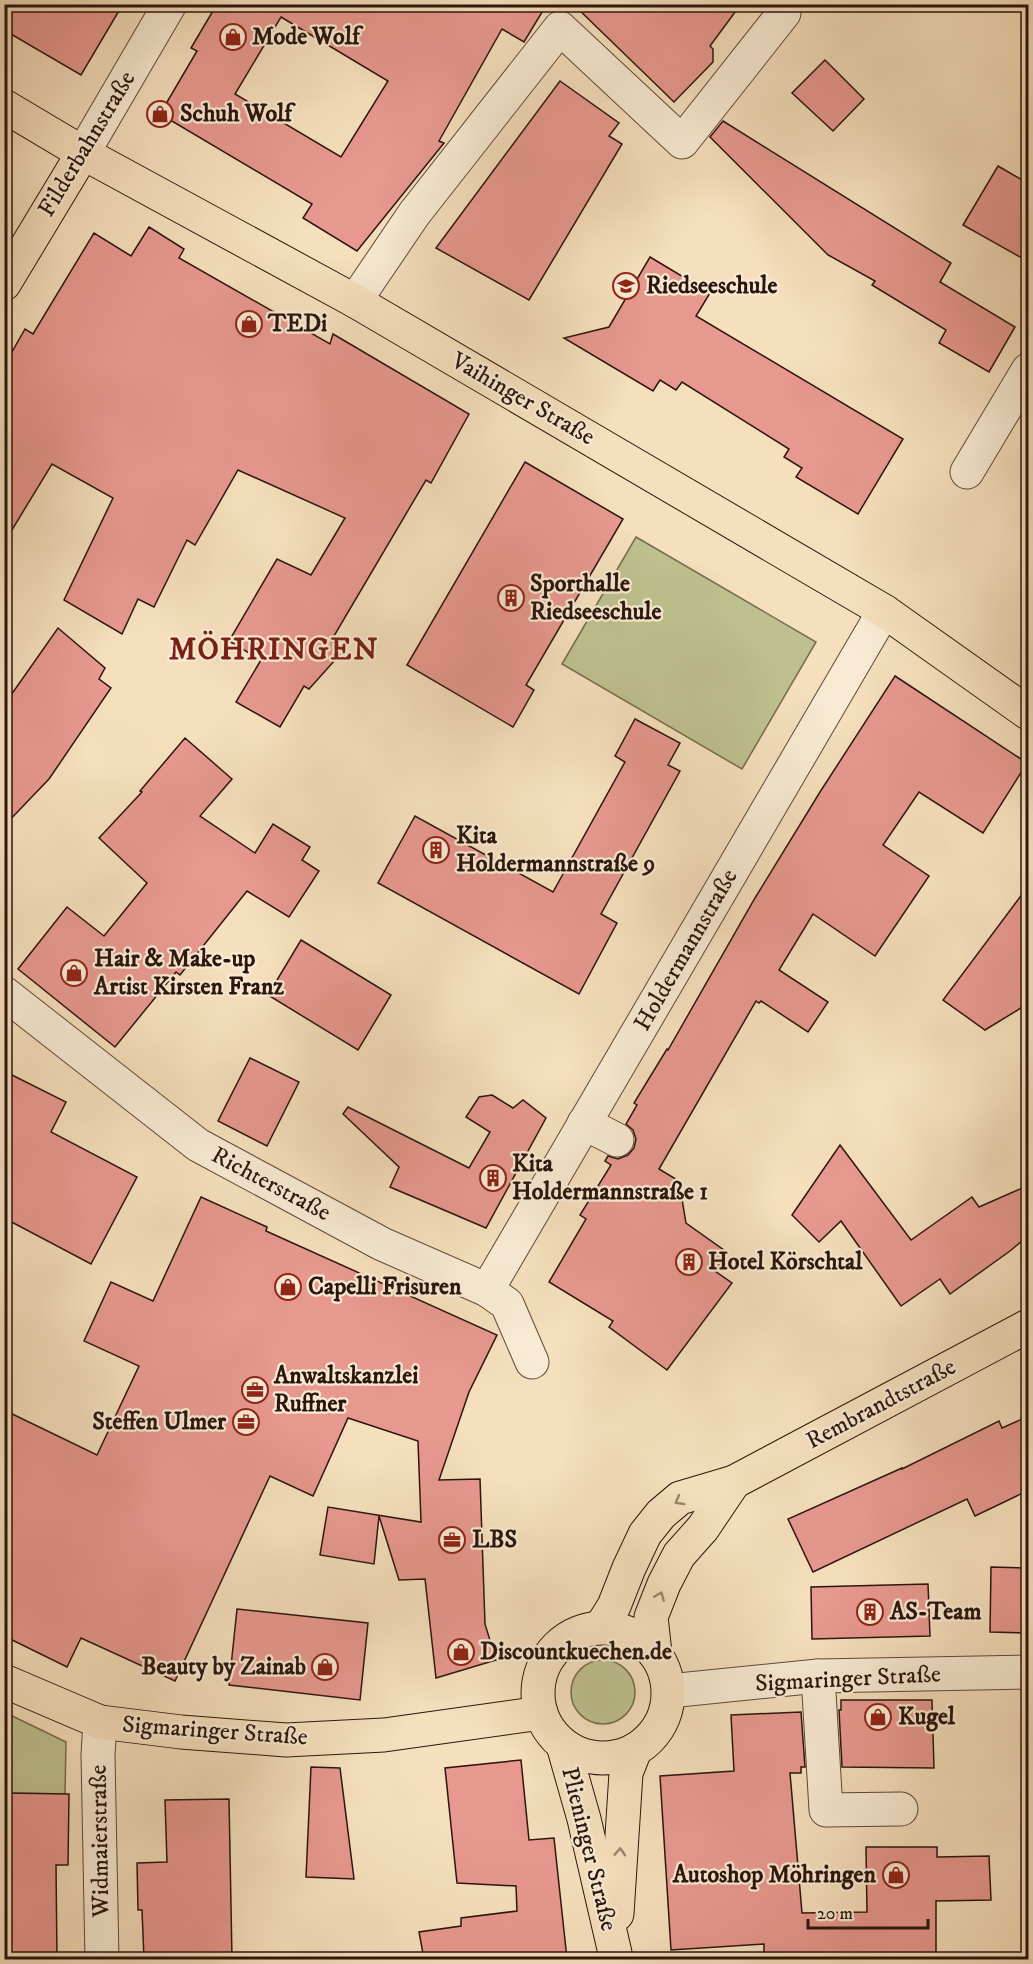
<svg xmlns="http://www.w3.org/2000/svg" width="1033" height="1964" font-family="'IM FELL DW Pica',serif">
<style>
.green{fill:#bec18f;stroke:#756b4e;stroke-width:1.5}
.building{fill:#e7988f;stroke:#2c150d;stroke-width:1.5;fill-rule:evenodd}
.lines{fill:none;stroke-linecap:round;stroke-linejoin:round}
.minor-casing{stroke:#5e4839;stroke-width:35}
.major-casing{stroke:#2c150d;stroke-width:35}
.minor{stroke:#f8ead3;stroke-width:33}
.major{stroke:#f5dfbc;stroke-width:33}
.oneway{stroke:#9b846d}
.labels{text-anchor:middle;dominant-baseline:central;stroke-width:4.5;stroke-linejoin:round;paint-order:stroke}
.poi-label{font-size:24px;font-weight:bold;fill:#2c150d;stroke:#f8ead3;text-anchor:start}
.street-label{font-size:24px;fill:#2c150d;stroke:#f8ead3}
.district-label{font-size:30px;font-weight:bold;letter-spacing:1.5px;fill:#7a1f14;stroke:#f8ead3}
</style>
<rect width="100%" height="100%" fill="#f5dfbc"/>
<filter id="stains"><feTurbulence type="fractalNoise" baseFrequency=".00333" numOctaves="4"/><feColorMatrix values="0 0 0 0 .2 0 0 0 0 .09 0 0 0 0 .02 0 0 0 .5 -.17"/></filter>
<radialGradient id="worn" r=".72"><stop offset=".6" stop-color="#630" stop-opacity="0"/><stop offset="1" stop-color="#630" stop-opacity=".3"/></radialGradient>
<g class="green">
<path d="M636,537l180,105 -74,127 -180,-105z"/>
<circle cx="603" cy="1692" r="32"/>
<path d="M4,1712l62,30 -1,52 -60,-1z"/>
</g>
<g class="building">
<path d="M4,4h119l-42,71 -77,-45z"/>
<path d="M217,4h330l-23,38 -22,-13 -63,112 5,2 -87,108 -54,-33 9,-14 -152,-90 37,-63 -6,-3zM281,17l107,64 -47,76 -106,-63z"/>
<path d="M573,4h168l-31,42 3,3v13l-39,40z"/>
<path d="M825,60l39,39 -31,32 -41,-38z"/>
<path d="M560,81l59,42 -10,13 13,8 -93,156 -93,-52z"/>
<path d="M723,121l228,142 -11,19 75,45 -26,45 -50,-29 7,-13 -74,-45 3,-4 -47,-26 -118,-118z"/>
<path d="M998,166l31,18v78l-66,-37z"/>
<path d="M149,227l35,22 -5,9 151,86 3,-10 136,80 -38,69 -5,-3 -95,161 14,8 -36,40 -5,-3 -24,41 -44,-25 25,-42 -32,-19 48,-82 34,16 34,-57 -107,-48 -43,75 -8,-5 -33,67 -16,-8 -16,35 -58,-34 49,-102 -61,-34 -48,79v-177l21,-37 8,5 61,-101 37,23z"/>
<path d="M650,257l60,36 -14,23 207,123 -45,75 -62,-37 6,-9 -18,-11 5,-8 -107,-67 -6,8 -16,-10 -7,11 -89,-53 45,-11z"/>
<path d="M525,462l98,57 -97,166 8,5 -21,37 -106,-62z"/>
<path d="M58,628l47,40 -6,11 12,9 -62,91 -45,47v-121z"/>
<path d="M895,676l132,87 -44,70 -64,-41 -36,53 46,31 -54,80 -62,-42 -34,56 49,32 -20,30 -47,-31 -2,2 -3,-2 -97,168 20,12 7,42 42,30 -13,18 17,12 -65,87 -58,-43 4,-6 -64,-39 37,-63 -6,-4 31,-50 -6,-4 3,-5 10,3 10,-4 6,-7 2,-9 -3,-9 -7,-6 11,-19 -3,-2 33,-54 1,1 87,-152 65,-106z"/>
<path d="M635,719l45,24 -12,22 12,6 -79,143 16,9 -38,71 -201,-111 37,-67 138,76 72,-130 -10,-6z"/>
<path d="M185,738l47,41 -32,37 55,37 18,-29 37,23 -8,13 17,11 -30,46 -42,-26 -67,84 -4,-3 -61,75 -97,-78 49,-62 37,29 43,-53 -48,-45 43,-46 -2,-1z"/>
<path d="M1029,885v113l-8,10 -36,22 -42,-30z"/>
<path d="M301,940l90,55 -33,55 -90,-55z"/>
<path d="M250,1058l49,24 -32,64 -49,-25z"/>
<path d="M4,1071l62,31 -15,30 86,45 -46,87 -87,-46z"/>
<path d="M492,1095l21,13 10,-8 23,18 -60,110 -96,-41 9,-20 -56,-53 5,-7 121,61 21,-36 -24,-15 13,-20z"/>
<path d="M840,1145l71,95 61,-43 7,10 50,-22v50l-19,16 -60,43 -10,-15 -39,27 -60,-85 -22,21 -27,-27z"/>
<path d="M201,1197l66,30 -1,4 231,104 -28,57 -30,88 41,-1 5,145 11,36 -60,18 -11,-99 -26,1 -20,-64 -5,48 -54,-9 8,-48 93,15 -3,-81 -70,-23 -35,78 -43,-20 -95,205 -94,-43 -14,29 -63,-31v-226l93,45 42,-89 -55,-25 27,-59 42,19z"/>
<path d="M1029,1416v74l-54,26 -8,-17 -154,73 -25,-53 114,-51v1l97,-48 3,7z"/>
<path d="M991,1567l38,1v65l-39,-1z"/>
<path d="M928,1584l2,52 -118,3 -1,-52z"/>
<path d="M237,1609l131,14 -8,77 -131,-15z"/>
<path d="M841,1700h91l2,68 -92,-1 -3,-57h2z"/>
<path d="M801,1712l4,55h-4v6h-11l12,140 65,-1 -1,-65h71v10l52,-1 2,44 -55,1v58h-172v-15l-93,6 -11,-174 74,-5 -3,-56z"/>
<path d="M521,1760l8,80 25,-2 13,121h-143l-5,-27 42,-6v-8l56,-7 -1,-25 -59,-3 -12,-115z"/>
<path d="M311,1767l29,1 14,111 -48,-2z"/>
<path d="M4,1793l65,1 -1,71h-12l1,94h-50z"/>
<path d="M229,1799l3,160h-88l-2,-49h-4l-1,-47 30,-1 -2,-62z"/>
</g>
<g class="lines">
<defs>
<g id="minor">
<path d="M83,153l87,-149"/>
<path d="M355,301l59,-87 146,-186 122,114 102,-129"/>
<path d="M967,472l61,-102"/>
<path d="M4,993l194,152 184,99 105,46 20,14 25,58"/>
<path d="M584,1123l33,17"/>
<path d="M487,1290l397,-679"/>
<path d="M818,1676l8,134 75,-1"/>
<path d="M669,1691l149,-15 210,-4"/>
<path d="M100,1722l-2,33 4,205"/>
</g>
<g id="major">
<path d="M4,106l79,47 272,148 529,310 144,102"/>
<path d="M4,284l79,-131"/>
<path d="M601,1627l13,-21 15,-38 16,-34 16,-20 19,-16 54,-16 294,-156"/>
<circle cx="603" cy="1693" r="65"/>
<path d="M655,1653l-4,-36 13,-33 15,-29 24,-27 31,-46"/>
<path d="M4,1681l96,41 81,10 105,8 98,-5 157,-22"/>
<path d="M563,1745l21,74 31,134"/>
<path d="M617,1914l9,-141 9,-23"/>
</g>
</defs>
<use href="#minor" class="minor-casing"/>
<use href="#major" class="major-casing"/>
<use href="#minor" class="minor"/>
<use href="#major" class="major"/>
</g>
<defs><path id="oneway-chevron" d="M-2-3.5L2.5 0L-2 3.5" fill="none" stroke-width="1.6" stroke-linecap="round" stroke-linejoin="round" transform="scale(1.5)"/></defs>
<g class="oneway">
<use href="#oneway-chevron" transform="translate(679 1501) rotate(150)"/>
<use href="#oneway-chevron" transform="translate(660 1596) rotate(-68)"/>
<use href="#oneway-chevron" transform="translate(620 1852) rotate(-87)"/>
</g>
<defs>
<symbol id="shop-ring" viewBox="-11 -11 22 22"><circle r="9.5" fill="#f8ead3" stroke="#8f2418" stroke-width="1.5"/><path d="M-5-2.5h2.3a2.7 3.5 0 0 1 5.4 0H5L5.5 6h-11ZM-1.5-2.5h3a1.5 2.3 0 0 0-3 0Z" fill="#8f2418"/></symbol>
<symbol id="school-ring" viewBox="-11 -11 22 22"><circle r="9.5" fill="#f8ead3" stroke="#8f2418" stroke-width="1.5"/><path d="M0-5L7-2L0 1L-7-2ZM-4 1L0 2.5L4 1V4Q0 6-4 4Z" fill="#8f2418"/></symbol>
<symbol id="building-ring" viewBox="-11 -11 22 22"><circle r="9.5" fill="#f8ead3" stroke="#8f2418" stroke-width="1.5"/><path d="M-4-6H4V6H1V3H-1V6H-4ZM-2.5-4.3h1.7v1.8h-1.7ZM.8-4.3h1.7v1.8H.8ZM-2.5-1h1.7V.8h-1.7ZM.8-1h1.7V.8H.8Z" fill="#8f2418"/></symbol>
<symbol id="office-ring" viewBox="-11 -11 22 22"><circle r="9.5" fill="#f8ead3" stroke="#8f2418" stroke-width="1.5"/><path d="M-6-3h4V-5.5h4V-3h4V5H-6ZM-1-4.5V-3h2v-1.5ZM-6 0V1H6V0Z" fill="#8f2418"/></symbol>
</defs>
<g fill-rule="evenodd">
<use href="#shop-ring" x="218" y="22" width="30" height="30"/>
<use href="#shop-ring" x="145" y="99" width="30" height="30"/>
<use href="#school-ring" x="611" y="271" width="30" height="30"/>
<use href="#shop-ring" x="234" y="309" width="30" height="30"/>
<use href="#building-ring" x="496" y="583" width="30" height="30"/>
<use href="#building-ring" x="421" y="835" width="30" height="30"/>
<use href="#shop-ring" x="59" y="958" width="30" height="30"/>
<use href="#building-ring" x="478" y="1163" width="30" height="30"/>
<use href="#building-ring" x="674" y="1247" width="30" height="30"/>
<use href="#shop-ring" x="273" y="1272" width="30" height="30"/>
<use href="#office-ring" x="240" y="1375" width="30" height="30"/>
<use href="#office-ring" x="231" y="1407" width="30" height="30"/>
<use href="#office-ring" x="437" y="1525" width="30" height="30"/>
<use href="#building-ring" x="855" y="1597" width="30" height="30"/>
<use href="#shop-ring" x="446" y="1637" width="30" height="30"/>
<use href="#shop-ring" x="310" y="1652" width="30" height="30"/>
<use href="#shop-ring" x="863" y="1702" width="30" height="30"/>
<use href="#shop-ring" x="881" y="1860" width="30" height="30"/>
</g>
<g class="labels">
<g class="poi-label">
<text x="252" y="37">Mode Wolf</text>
<text x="180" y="114">Schuh Wolf</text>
<text x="646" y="286">Riedseeschule</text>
<text x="268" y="324">TEDi</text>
<text x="530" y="584">Sporthalle<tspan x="530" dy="28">Riedseeschule</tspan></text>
<text x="456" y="836">Kita<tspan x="456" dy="28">Holdermannstraße 9</tspan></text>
<text x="94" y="959">Hair &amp; Make-up<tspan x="94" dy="28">Artist Kirsten Franz</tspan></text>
<text x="512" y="1164">Kita<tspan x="512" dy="28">Holdermannstraße 1</tspan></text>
<text x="708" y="1262">Hotel Körschtal</text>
<text x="308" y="1287">Capelli Frisuren</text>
<text x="274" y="1376">Anwaltskanzlei<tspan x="274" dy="28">Ruffner</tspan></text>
<text x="226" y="1422" text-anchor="end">Steffen Ulmer</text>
<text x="472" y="1540">LBS</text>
<text x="890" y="1612">AS-Team</text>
<text x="480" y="1652">Discountkuechen.de</text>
<text x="306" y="1667" text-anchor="end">Beauty by Zainab</text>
<text x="898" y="1717">Kugel</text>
<text x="876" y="1875" text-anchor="end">Autoshop Möhringen</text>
</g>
<g class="street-label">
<text transform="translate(87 144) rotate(-59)">Filderbahnstraße</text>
<text transform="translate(523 399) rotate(30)">Vaihinger Straße</text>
<text transform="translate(686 950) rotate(-60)">Holdermannstraße</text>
<text transform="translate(271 1184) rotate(28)">Richterstraße</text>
<text transform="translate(881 1404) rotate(-28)">Rembrandtstraße</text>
<text transform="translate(848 1679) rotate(-3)">Sigmaringer Straße</text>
<text transform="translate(215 1731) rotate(4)">Sigmaringer Straße</text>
<text transform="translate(100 1841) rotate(-91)">Widmaierstraße</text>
<text transform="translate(589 1849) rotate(76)">Plieninger Straße</text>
</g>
<g class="district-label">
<text x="274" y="650">MÖHRINGEN</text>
</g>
</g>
<rect width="1033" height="1964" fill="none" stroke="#f5dfbc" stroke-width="24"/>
<rect x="6" y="6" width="1021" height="1952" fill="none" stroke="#2c150d" stroke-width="3"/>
<rect x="12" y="12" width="1009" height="1940" fill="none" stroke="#2c150d" stroke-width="1.5"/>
<path d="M808 1919v9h120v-9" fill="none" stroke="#2c150d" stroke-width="3"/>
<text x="817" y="1919" font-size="18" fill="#2c150d" stroke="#f8ead3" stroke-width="4.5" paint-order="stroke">20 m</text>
<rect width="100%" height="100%" filter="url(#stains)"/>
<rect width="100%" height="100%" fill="url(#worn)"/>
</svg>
